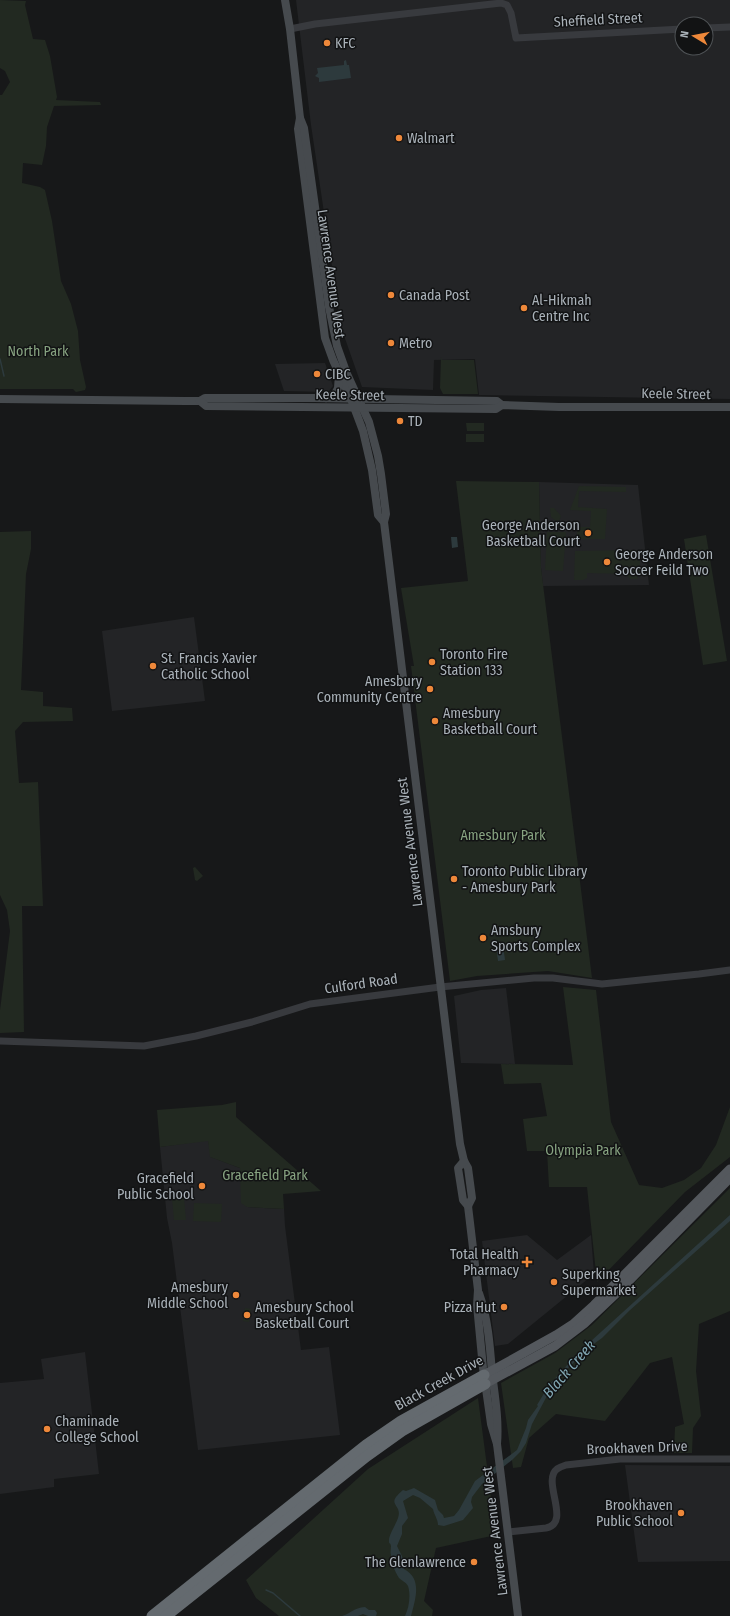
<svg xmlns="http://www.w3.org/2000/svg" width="730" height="1616" font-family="'Fira Sans Condensed',sans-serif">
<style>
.built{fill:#232426;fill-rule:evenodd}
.green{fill:#222921}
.water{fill:#2d3a3d}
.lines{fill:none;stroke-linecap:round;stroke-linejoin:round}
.stream{stroke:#2d3a3d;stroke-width:1.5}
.tertiary{stroke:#383a3e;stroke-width:7}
.secondary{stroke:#464a4e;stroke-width:8}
.primary{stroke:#54585d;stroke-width:9}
.motorway{stroke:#646a6f;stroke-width:11}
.poi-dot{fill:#ee883a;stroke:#121314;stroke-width:1.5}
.labels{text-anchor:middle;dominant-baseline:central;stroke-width:3;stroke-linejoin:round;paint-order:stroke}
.street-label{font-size:14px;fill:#aab2b9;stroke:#121314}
.poi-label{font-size:14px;fill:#aab2b9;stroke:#121314;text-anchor:start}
.park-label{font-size:14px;fill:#87a381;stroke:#121314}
.water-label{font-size:15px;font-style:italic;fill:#81a7b3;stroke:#121314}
</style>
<rect width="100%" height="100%" fill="#171819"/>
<g class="built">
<path d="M296,0h434v399l-251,-4 -4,-36 -41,1 -1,30 -71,-3 -21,-60 -30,-202zM682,24h24v24h-24z"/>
<path d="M325,363l8,23 -5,6 -44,-1 -9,-27z"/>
<path d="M539,482l99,3 11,100 -106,1 -2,-18z"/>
<path d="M194,617l11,84 -93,10 -10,-80z"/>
<path d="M506,988l9,76 -54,-1 -7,-67 27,-6z"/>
<path d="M208,1140l3,17 29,11 7,39 37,2 1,17 16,124 28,-3 11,88 -142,15 -26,-207 -5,-25 -7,-71z"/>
<path d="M527,1235l30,25 34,-25 3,39 -86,70 -13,2 -13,-105z"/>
<path d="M85,1352l14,122 -45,5v8l-54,7v-111l44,-4 -3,-20z"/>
<path d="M625,1465l105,1v95l-92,1z"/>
</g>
<g class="green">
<path d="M0,0l26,1 -1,4 8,34 12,1 5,16 7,41 -1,3 44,2 1,3 -47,1 -7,21 -1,19 -4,19 -19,-2 -1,20 18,4 5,3 7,31 9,60 10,23 7,27 2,29 6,27 -1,3 -9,2 -3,-3h-73v-294h2l8,-13 -5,-11 -5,-3z"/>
<path d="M441,357l1,3h32l4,34h-35l-3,-6z"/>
<path d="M466,423h18v8h-17z"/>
<rect x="466" y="434" width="18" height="8"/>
<path d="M456,481l83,1 2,86 51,410 -44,-7 -71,5 -27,5 -39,-315h3l-13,-78 67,-7z"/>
<path d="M579,486l47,1v5l-47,-1 -1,16 29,2 -2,30h-29l2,-12h12l1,-16 -21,-1z"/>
<path d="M550,508h4l7,8 -2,5 -2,1 -6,-5z"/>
<path d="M31,531v18l-5,25 -5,116 22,2v14l29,2 1,13 -50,1 -8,9 4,52 19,-1 5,124h-21l2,126 -24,1v-23l10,-79 -3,-21 -7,-15v-363z"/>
<path d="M547,532h19l-3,39 -18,-1z"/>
<path d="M706,535l21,126 -24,4 -19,-126z"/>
<path d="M640,550v24l-3,1 1,4h-8l-4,-5 -39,-1v5l-4,2h-9l1,-29z"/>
<path d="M195,867l8,9 -6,5 -2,-1 -2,-12z"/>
<path d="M563,987l33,3 15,132 28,63 23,3 22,-8 17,-12 15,-23 14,-38v50l-45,35 -88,90 -10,-95h-38l-2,-36h-20l-4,-32 24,-3 -6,-33 -37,1 -3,-20 72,1z"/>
<path d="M236,1102v15l85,74 -38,3 1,15 -37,-2 -6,-4 -1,-35 -30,-11 -2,-16 -48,6 -3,-37 65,-5z"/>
<path d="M730,1188v123l-31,13 -3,47 5,45 -8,12 -1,25h-18l1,-26 9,-3 -12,-67 -22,6 -45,58 -49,-7 -27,24 -8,29 -8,1 -12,-85 54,-30 37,-28z"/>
<path d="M172,1198h12l2,22h-12z"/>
<path d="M194,1203l28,1 -1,18 -28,-1z"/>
<path d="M245,1308l6,1 -2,13 -6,-1z"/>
<path d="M478,1398l18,137 -60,13 -12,53 9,9 -1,6h-153l-23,-18 -10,-18 122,-111z"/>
</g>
<g class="water">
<path d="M346,60l1,5h2l2,13 -32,4v-4l-4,-2 3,-3 -1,-5 27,-3v-4z"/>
<path d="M451,537h6l1,10 -6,1z"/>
<path d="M503,945l2,15 -7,1 -2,-15z"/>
<path d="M730,1215v6l-101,90 -27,27 -7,5 -28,26 -19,25 -16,30 -6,19 -5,8 -9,9 -30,24 -10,13 -1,5 2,6 -10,12 -19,6 -6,-1c0,-6 -4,-10 -5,-16l-13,-11 -7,-3 -10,6 5,17 -6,8v8l-5,12 5,10 2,13c19,10 11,31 7,47h-6c4,-8 6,-21 3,-30 -2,-4 -6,-5 -9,-8 -4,-6 -8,-16 -8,-23 -1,-3 0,-6 0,-9 -1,-5 -2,0 -2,-6 0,-5 7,-16 9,-22 5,-15 -14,-12 5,-28l3,1 8,-3 21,12 3,10 5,5 1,3 10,-2 5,-6 16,-29 42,-31 9,-22 2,-8 10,-14 -1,-1 12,-20 31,-34z"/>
<path d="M365,1607l4,3h6l2,3 -1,3h-8l-5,-2 -5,2h-16c10,-3 11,-8 23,-9z"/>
</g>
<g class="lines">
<g class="stream">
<path d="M0,359l4,17"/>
<path d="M266,1590l7,3 27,23"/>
</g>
<g class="tertiary">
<path d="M706,28l24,-1"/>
<path d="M290,29l25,-5 186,-21 6,2 4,8 5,25 166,-9"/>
<path d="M0,1041l144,5 52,-10 56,-14 58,-18 130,-17 94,-9h19l49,6 97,-10 31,-4"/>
<path d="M508,1532l38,-4c26,-5 -5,-47 11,-59 3,-2 6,-3 9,-4l54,-6h110"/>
</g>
<g class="secondary">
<path d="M285,0l5,29 10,89 -2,11 27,209 8,22 18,39 12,32 9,39 6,45 5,6"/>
<path d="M300,118l4,10 25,179 8,39 10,28 22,48 9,34 3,18 5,40 -2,8 76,622 4,17 4,7 4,30 -4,8 10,84 -1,15 6,63 8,56 6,20"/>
<path d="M326,398l9,-4 3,-6 1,-14"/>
<path d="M0,399l185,2h15l5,-3h109l183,3 5,4"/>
<path d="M200,401l6,5 290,3 6,-4 57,2h171"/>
<path d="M464,1161l-6,7 5,32 5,6"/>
<path d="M479,1293c9,25 11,53 13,80 3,24 7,47 5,71l21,172"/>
</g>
<g class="primary">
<path d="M484,1375l72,-40 17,-11 21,-19 136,-136"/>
<path d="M485,1384l70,-38 29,-22 36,-34 110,-112"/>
</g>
<g class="motorway">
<path d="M152,1616l214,-171 35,-24 83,-46"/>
<path d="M166,1616l201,-160 35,-25 83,-47"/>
</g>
</g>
<g class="poi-dot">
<circle cx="327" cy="43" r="4"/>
<circle cx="399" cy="138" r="4"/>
<circle cx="391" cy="295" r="4"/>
<circle cx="524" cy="308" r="4"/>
<circle cx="391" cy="343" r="4"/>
<circle cx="317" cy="374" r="4"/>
<circle cx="400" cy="421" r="4"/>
<circle cx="588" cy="533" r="4"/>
<circle cx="607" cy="562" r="4"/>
<circle cx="432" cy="662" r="4"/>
<circle cx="153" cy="666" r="4"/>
<circle cx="430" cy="689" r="4"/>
<circle cx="435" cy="721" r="4"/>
<circle cx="454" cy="879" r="4"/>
<circle cx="483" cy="938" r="4"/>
<circle cx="202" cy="1186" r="4"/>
<path d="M525 1256h4v4h4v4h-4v4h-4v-4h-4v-4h4z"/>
<circle cx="554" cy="1282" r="4"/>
<circle cx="236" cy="1295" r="4"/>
<circle cx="504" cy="1307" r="4"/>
<circle cx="247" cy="1315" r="4"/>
<circle cx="47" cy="1429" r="4"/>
<circle cx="681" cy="1513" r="4"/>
<circle cx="474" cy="1562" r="4"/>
</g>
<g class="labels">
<g class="street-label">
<text transform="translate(598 20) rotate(-3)">Sheffield Street</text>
<text transform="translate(331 274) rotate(82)">Lawrence Avenue West</text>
<text transform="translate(676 394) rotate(1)">Keele Street</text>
<text transform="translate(350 395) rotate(1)">Keele Street</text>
<text transform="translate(410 842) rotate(-97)">Lawrence Avenue West</text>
<text transform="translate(361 984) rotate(-8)">Culford Road</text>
<text transform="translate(439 1383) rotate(-29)">Black Creek Drive</text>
<text transform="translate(637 1448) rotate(-2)">Brookhaven Drive</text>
<text transform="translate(495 1531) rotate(-97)">Lawrence Avenue West</text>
</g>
<g class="poi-label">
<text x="335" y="43">KFC</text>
<text x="407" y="138">Walmart</text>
<text x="399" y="295">Canada Post</text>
<text x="532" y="300">Al-Hikmah<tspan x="532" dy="16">Centre Inc</tspan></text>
<text x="399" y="343">Metro</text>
<text x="325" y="374">CIBC</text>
<text x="408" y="421">TD</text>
<text x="580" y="525" text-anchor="end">George Anderson<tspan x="580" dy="16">Basketball Court</tspan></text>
<text x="615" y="554">George Anderson<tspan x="615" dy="16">Soccer Feild Two</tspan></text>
<text x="440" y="654">Toronto Fire<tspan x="440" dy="16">Station 133</tspan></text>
<text x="161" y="658">St. Francis Xavier<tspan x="161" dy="16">Catholic School</tspan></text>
<text x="422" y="681" text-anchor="end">Amesbury<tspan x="422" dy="16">Community Centre</tspan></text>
<text x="443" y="713">Amesbury<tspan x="443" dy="16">Basketball Court</tspan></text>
<text x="462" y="871">Toronto Public Library<tspan x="462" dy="16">- Amesbury Park</tspan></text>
<text x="491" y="930">Amsbury<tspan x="491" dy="16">Sports Complex</tspan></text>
<text x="194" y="1178" text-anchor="end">Gracefield<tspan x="194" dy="16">Public School</tspan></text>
<text x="519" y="1254" text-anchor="end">Total Health<tspan x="519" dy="16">Pharmacy</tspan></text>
<text x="562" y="1274">Superking<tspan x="562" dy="16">Supermarket</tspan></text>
<text x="228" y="1287" text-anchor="end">Amesbury<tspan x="228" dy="16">Middle School</tspan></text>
<text x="255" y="1307">Amesbury School<tspan x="255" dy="16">Basketball Court</tspan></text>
<text x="496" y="1307" text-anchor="end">Pizza Hut</text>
<text x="55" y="1421">Chaminade<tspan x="55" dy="16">College School</tspan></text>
<text x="673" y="1505" text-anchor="end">Brookhaven<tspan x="673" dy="16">Public School</tspan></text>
<text x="466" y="1562" text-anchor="end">The Glenlawrence</text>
</g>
<g class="park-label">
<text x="38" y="351">North Park</text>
<text x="503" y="835">Amesbury Park</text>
<text x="583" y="1150">Olympia Park</text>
<text x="265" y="1175">Gracefield Park</text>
</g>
<g class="water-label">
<text transform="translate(569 1369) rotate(-49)">Black Creek</text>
</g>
</g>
<g transform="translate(694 36) rotate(280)"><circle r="19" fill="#121314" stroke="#4f5356"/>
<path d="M0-3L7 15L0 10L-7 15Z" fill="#ee883a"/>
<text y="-6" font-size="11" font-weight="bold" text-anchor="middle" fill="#aab2b9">N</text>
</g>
</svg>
